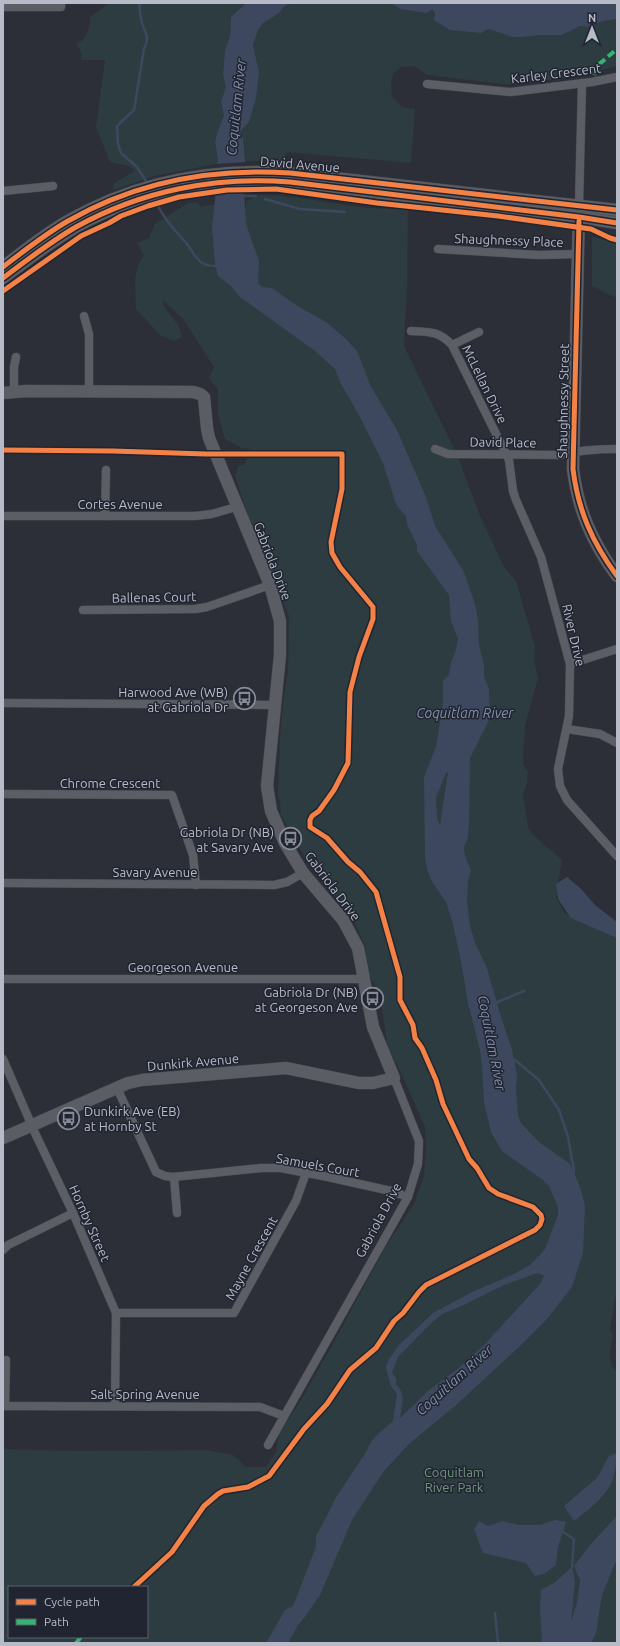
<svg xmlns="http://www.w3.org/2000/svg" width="620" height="1646" font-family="Ubuntu,sans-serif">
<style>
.green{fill:#2d3c40;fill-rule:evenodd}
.water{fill:#3d485e;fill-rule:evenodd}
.pier{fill:#2c2f37}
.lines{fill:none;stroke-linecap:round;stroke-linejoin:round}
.stream{stroke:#3d485e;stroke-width:2.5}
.street-casing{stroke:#484a50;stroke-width:9}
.secondary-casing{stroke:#484a50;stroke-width:13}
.street{stroke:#5c5e65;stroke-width:8}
.secondary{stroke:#5a5d63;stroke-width:12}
.quiet{stroke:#33b770;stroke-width:4;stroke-dasharray:8 4;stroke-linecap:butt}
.cycleway-casing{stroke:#202531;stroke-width:8}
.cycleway{stroke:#f48246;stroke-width:5}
.labels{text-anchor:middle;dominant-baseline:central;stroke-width:3;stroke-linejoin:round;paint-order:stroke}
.street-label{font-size:13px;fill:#b7bbc7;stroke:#202531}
.poi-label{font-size:13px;fill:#b7bbc7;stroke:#202531;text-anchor:end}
.park-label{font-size:13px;fill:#70957d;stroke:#202531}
.water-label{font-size:14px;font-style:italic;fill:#828eab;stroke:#202531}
</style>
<rect width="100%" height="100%" fill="#2c2f37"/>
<g class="green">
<path d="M109,3h137l-15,14 -1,19 -5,14 -2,25 3,12 -5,15 3,13 -7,18 -2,9 3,17 -1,5 -63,12 -41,14v-6l20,-12 1,-3 -5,-3 -19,-4 -14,-35 9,-67h-24l1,-6 -4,-7 -1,-5 5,-1c5,-8 9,-14 8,-24z"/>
<path d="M292,3h99l10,6h31l3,4 46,20 8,-4 23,8h10l20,-2h20l18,-9 7,1 17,-6 13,-2v47l-33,9 -71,10 -86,-10 -13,-9 -13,1 -8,7 -2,10 1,12 10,11 13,2 -4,54 -124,-11 -5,9h-37l-2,-24 -3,-5 9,-10 10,-50 -6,-27 5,-15 5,-7 15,-9 7,-8z"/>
<path d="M259,195c50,-1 98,18 149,13l-1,76 -3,62 54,111 22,59 24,51 12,14 19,66 -1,14 4,17 -13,47 -2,40 5,6 -1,12 -4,11 5,33c3,9 26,25 34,33l-6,37 9,17 20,6 32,17v349l-7,45 3,3c-2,15 -8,26 4,38v271h-614v-194l73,2 131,-1 26,5 13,12h20l10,-15 3,-19 19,-28 31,-54 57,-105 28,-42 10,-28 2,-29 -1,-20 -23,-52 -14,-27 -9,-56 -10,-17 -4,-29 -15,-34 -20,-24 1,-5 -15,-17 -8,-3 -27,-48 -1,-15 -2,-4 2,-59 4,-44 4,-23 1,-54 -40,-97 -14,-43 3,-10 6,-1 7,-16 -9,-1 -17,-9 -7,-25v-25l-9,-11 5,-11 -31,-48 -20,-19v5l16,21 3,10 -7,5 -14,-5 -25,-27 -1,-29 3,-16 6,-9 -7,-12 12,-5 6,-14 33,-21 9,-1 4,5 15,-3 -1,9 31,-6v-6zM9,1587h138v50h-138z"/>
<path d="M592,237l25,6v55l-25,-12z"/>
</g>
<g class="water">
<path d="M246,3h46l-7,3 -7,8 -15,9 -5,7 -5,15 6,27 -3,26 -7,24 -9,10 3,5 2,24 -2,15 3,48 13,37 -1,22 4,4 10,1 24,17 30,17 20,17 11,12 14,36 25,41 30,69 9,29 29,46 11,32 3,16 1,24 5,22v10l5,13 1,29 -20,40 -1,65 -1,14 -4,10 1,9 6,15 -3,9 -1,22 3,25 6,18 11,23 14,49 11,32 5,27 -1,11 2,28 3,8 18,19 31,22 10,23 5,19 -2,47 -11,34 -25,32 -28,28 -64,59 -46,38 -25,27 -32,49 -32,75 -16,23 -6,7 -10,18h-22l19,-33 8,-4 23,-59v-11l11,-20 8,-17 31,-47 5,-10 7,-8 15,-13 4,-27 -6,-8 -5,-18 2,-7 11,-16 34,-32 39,-21 40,-17 18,-10 7,-7 8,-9 13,-34v-8l-9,-21 -6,-6 -41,-29 -11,-19 -7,-30 -2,-35 -2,-17 -12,-47 -7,-42 -9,-40 -6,-19 -15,-22 -4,-11 -2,-12 -1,-80 12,-30 7,-44v-22l6,-6 2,-13 4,-9 3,-14 -7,-18 -2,-26 -32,-44v-6l-10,-21 -1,-8 -8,-9 -3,-6 -12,-38 -23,-46 -20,-35 -5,-13 -20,-18 -75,-54 -9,-11 -13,-10 -3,-12 -3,-35 5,-51 -1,-11 2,-8 -3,-17 2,-9 7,-18 -3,-13 5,-15 -3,-12 2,-25 5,-14 1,-19zM448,772l-8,53 -3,-7 -1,-21 10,-24zM537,1273l4,1 3,2 -4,8 -55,60 -25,23 -32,24 -28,27c1,-12 7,-24 -4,-33v-7l-4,-5 6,-16 30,-31 14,-12 22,-9 40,-20z"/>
<path d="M391,3h226v16l-13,2 -17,6 -7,-1 -18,9h-20l-20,2h-10l-23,-8 -8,4 -31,-3 -16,-10 1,-7 -3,-4 -5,4 -26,-4z"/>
<path d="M567,877l13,11 16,18 21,16v16l-46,-20 -13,-19 -2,-15z"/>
<path d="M617,1453c0,8 -3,27 -7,33 -8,13 -24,26 -36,35l-10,-15 33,-28 12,-22z"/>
<path d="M616,1517l1,34 -1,10 -14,34 -6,38 -5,10h-49l-2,-36 1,-17 13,-7 18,-16 3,14 -4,41 6,-19 3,-23 -6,-14 17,-22z"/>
<path d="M555,1520l11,2 -8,25 -2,18 -12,9 -9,2 -9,-13 -43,-10 -9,-24 5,-8 9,5 14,-5 17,4h21z"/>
</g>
<path class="pier" d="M247,162l-2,14 2,15 -33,3 1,-30z"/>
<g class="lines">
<g class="stream">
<path d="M139,3c1,6 1,14 3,20 4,13 8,12 2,26l-10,61 -17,16 1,18 3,9 16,14 11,17"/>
<path d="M242,196h14"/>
<path d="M154,198c10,21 17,28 32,45 7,7 8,16 18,21 4,2 10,2 15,2"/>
<path d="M265,199l35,10 45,3"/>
<path d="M495,1003l29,-12"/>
<path d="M511,1060h4l24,20 20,30 9,27 6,34 -1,3"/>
<path d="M563,1532l11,7 -2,28"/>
<path d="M495,1613l3,30"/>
</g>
<defs>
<g id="street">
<path d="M3,7h58v-4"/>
<path d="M427,84l84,8 81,-10 25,-5"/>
<path d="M3,191l50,-5"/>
<path d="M579,205l3,-122"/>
<path d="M438,249l101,6 39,-1"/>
<path d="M84,316l5,18v57"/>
<path d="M411,331c19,1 28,0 41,14l57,115 4,31 3,9 25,57 29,107 -1,52 -11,53 2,17 7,14 50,56"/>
<path d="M452,345l27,-13"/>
<path d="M14,391v-24l2,-10"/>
<path d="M435,449l13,5 112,1c19,-5 37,-6 57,-6"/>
<path d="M3,516h192l17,-2 24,-7"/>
<path d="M105,516l1,-46"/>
<path d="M83,610l112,-1 12,-2 63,-22"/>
<path d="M570,664l47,-15"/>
<path d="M3,703l271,2"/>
<path d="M567,729l33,5 17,9"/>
<path d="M3,794l169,1 21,60 3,30"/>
<path d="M3,883l271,2 13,-3 16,-9"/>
<path d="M3,979h361"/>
<path d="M3,1059l32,74 38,80 43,100 -1,93"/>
<path d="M117,1088l39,84 9,4 8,1 88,-9h20l47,9 63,14 17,6"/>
<path d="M174,1177l3,36"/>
<path d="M3,1250l5,-5 65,-32"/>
<path d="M116,1313h118l62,-112 10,-28"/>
<path d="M3,1406l257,1 24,9"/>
<path d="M5,1406l1,-46"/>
<path d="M268,1445l140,-248 10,-33 1,-23 -25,-63"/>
</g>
<g id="secondary">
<path d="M579,210l-6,259c5,41 19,73 44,107"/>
<path d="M3,267c21,-16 42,-33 65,-46 68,-39 145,-53 222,-48l327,37"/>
<path d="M3,278c24,-18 47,-36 73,-51 65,-36 139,-51 214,-45l289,35 38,6"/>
<path d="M3,393l23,-2 167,1 7,2 4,3 3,31 2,10 61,147 10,36v34l-13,131 4,25 14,32 18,30 40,47 15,28 15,79 21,51 -21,5h-14l-73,-15 -144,12 -14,3 -125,55"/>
</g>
</defs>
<use href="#street" class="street-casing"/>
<use href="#secondary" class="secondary-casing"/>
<use href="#street" class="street"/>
<use href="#secondary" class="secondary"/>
<g class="quiet">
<path d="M594,75l3,-9 20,-17"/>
<path d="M76,1643l5,-6"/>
</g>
<defs>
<g id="cycleway">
<path d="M579,221l-6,248c5,41 19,73 44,107"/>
<path d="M3,267c21,-16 42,-33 65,-46 68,-39 145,-53 222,-48l327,37"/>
<path d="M3,278c24,-18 47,-36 73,-51 65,-36 139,-51 214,-45l289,35 38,6"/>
<path d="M3,291l78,-55 28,-13 12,-7 27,-10 31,-9 48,-7 49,-1 101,14 121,13 93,13 19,9 7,2"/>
<path d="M3,450l110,1 93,3h136v35l-11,53 1,11 8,14 33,40v12l-14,38 -9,35 -2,71 -14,27 -15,21 -7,5 -2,4v7l17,11 21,24 12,10 16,20 24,85v23l13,25 2,13 7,10 14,32 7,24 26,55 8,9 12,20 9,6 35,13 8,8 1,4 -2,6 -5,5 -109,55 -7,7 -16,21 -9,8 -18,27 -26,22 -23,34 -23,25 -35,47 -21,11 -25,4 -5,3 -14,12 -32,46 -38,35"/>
</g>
</defs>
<use href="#cycleway" class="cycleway-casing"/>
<use href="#cycleway" class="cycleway"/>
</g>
<defs>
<symbol id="bus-ring" viewBox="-11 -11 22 22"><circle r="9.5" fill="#202531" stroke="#868a95" stroke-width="1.5"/><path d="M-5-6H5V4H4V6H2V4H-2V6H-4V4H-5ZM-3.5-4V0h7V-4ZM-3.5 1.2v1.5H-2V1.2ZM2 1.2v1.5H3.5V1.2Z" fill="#868a95"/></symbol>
</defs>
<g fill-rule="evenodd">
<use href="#bus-ring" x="232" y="686" width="25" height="25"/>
<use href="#bus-ring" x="278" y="826" width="25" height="25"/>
<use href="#bus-ring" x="360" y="986" width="25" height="25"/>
<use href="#bus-ring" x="56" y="1106" width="25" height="25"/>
</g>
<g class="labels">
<g class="street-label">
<text transform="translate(556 73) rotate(-7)">Karley Crescent</text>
<text transform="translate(300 164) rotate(5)">David Avenue</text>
<text transform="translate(509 240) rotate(2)">Shaughnessy Place</text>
<text transform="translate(485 384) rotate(64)">McLellan Drive</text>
<text transform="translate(563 401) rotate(-89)">Shaughnessy Street</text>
<text transform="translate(503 442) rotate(1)">David Place</text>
<text x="120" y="504">Cortes Avenue</text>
<text transform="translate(273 561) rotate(69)">Gabriola Drive</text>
<text transform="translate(154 597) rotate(-1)">Ballenas Court</text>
<text transform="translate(574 635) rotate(77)">River Drive</text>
<text x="110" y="783">Chrome Crescent</text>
<text x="155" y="872">Savary Avenue</text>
<text transform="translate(333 886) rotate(53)">Gabriola Drive</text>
<text x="183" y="967">Georgeson Avenue</text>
<text transform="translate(193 1062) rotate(-5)">Dunkirk Avenue</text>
<text transform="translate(318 1165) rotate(10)">Samuels Court</text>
<text transform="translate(378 1220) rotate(-62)">Gabriola Drive</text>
<text transform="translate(90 1223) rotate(66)">Hornby Street</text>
<text transform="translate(251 1258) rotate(-61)">Mayne Crescent</text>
<text x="145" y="1394">Salt Spring Avenue</text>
</g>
<g class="poi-label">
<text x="228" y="692">Harwood Ave (WB)<tspan x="228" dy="15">at Gabriola Dr</tspan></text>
<text x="274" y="832">Gabriola Dr (NB)<tspan x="274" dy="15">at Savary Ave</tspan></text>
<text x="358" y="992">Gabriola Dr (NB)<tspan x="358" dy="15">at Georgeson Ave</tspan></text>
<text x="84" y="1111" text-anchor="start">Dunkirk Ave (EB)<tspan x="84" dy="15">at Hornby St</tspan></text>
</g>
<g class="park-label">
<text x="454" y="1472">Coquitlam<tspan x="454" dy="15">River Park</tspan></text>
</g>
<g class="water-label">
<text transform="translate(236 107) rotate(-84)">Coquitlam River</text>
<text x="465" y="713">Coquitlam River</text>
<text transform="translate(492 1043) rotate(79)">Coquitlam River</text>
<text transform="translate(454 1380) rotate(-42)">Coquitlam River</text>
</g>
</g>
<rect width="620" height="1646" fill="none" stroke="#b7bbc7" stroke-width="8"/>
<rect x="8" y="1586" width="140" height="52" fill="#202531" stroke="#5c616d"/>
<rect x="16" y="1599" width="20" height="6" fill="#f48246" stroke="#5c616d"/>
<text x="44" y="1606" font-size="12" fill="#b7bbc7">Cycle path</text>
<rect x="16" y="1619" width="20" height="6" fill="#33b770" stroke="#5c616d"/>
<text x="44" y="1626" font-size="12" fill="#b7bbc7">Path</text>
<g transform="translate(592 28)" stroke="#202531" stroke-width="3" paint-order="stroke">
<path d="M0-3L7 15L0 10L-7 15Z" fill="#b7bbc7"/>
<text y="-6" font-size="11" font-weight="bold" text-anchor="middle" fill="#b7bbc7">N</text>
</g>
</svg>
